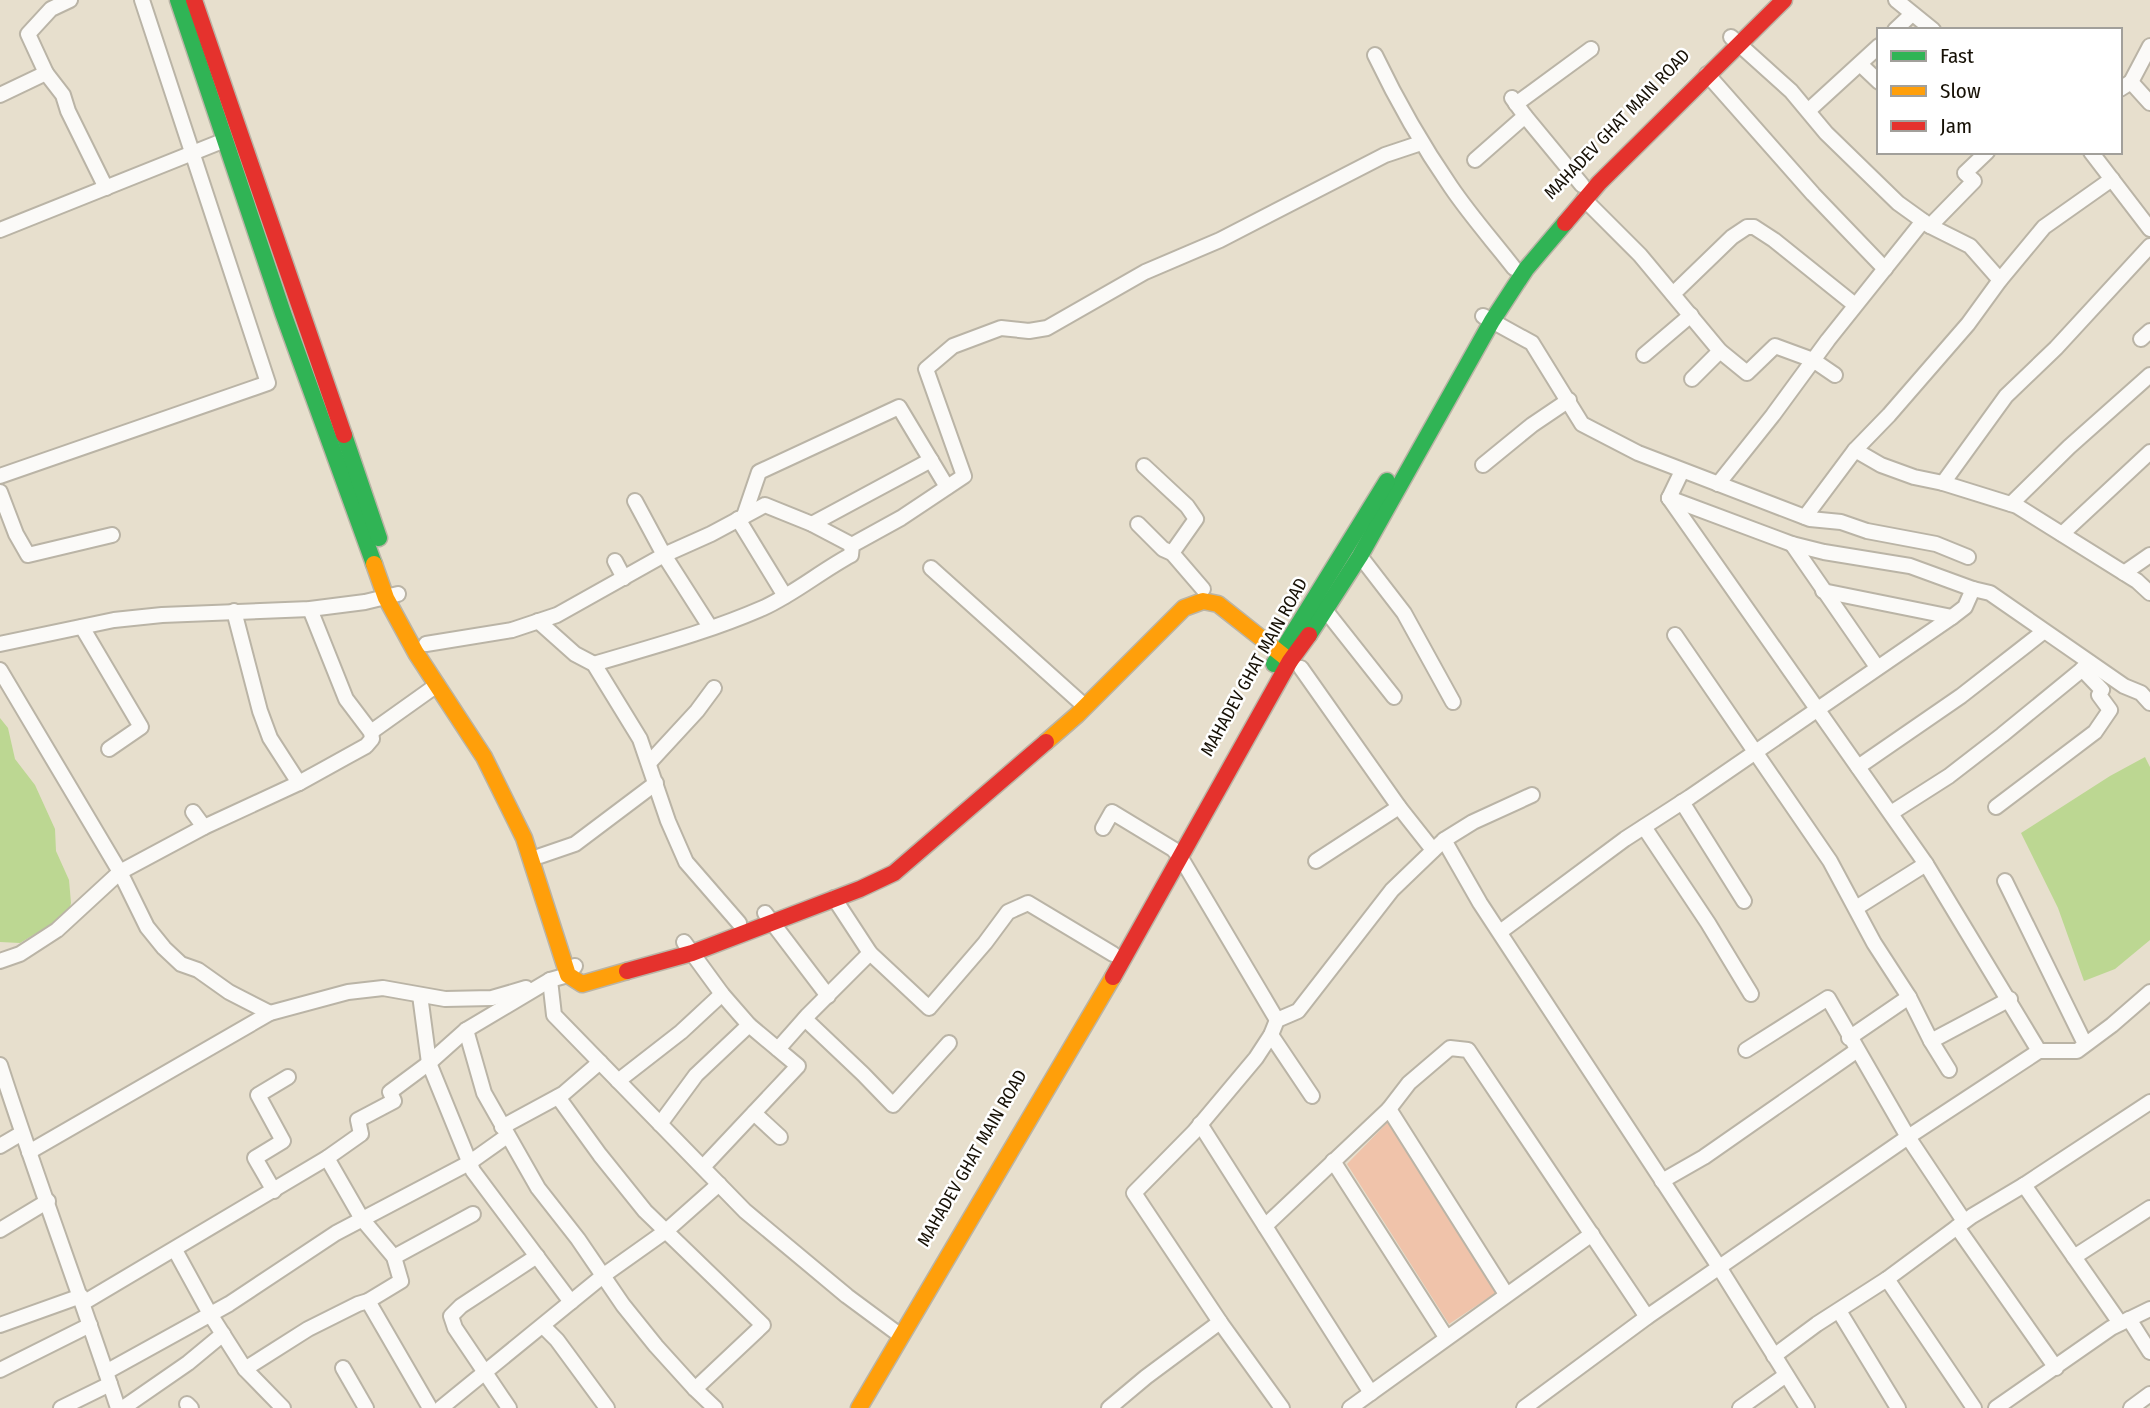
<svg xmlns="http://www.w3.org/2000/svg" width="2150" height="1408" font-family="'Fira Sans Condensed',sans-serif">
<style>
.green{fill:#f0c3aa}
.water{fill:#bcd792}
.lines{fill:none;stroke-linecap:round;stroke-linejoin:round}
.street-casing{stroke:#bab4a6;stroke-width:18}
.fast-casing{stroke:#bab4a6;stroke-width:19}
.slow-casing{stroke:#bab4a6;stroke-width:19}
.jam-casing{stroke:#bab4a6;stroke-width:19}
.street{stroke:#fbfaf8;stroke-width:14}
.fast{stroke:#30b455;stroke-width:16}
.slow{stroke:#ff9f0a;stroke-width:16}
.jam{stroke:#e5322d;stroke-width:16}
.labels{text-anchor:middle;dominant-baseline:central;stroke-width:5;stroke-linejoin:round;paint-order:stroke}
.street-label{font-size:18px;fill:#171106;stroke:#fff}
</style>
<rect width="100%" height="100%" fill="#e7dfcd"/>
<path class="green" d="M1389,1121l108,171 -48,32 -102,-160z"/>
<g class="water">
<path d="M0,718l8,10 7,31 20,26 20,44 1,22 13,29 2,23 -3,11 -48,29 -20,-1z"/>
<path d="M2145,757l5,10v173l-35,29 -31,12 -26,-73 -37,-75 89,-57z"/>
</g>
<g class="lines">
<defs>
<g id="street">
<path d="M1896,0l37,30"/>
<path d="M1895,30l17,-16"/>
<path d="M1731,37l60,54 35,42 72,70 32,23 40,20 30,34"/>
<path d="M1375,55c22,46 47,90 76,132 19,28 42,54 63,81"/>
<path d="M1860,64l19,18"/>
<path d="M46,73l-18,-39 23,-25 19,-9"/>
<path d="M1707,74l106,120 72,75"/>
<path d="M2131,82l19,21"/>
<path d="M2120,89l11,-7 19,-36"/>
<path d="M0,95l46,-22 17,22 5,16 38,77"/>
<path d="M1516,104l75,-55"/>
<path d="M1809,110l70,-64"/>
<path d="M1525,116l57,69"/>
<path d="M2091,152l59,77"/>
<path d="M1475,160l50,-44 -13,-18"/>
<path d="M1584,199l56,56 80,96 27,22 28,-27 38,14 22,15"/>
<path d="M1930,226l44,-45 -9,-8 22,-21"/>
<path d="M0,230l225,-90"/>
<path d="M1673,294l59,-57 15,-10h7l20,13 81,65"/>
<path d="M1483,316l49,27 50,81 56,29 172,66 31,3 26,9 69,13 32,13"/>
<path d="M2141,339l9,-8"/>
<path d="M1644,355l47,-40"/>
<path d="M1692,379l28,-28"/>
<path d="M1855,450l26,15 33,12 29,6 74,23 120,75 13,12"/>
<path d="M1483,465l49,-40 37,-25"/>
<path d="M1144,466l43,40 9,13 -24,34"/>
<path d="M0,476l268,-93 -126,-383"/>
<path d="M1943,483l63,-87 50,-48 94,-102"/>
<path d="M1718,484l55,-69 55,-75 95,-119"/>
<path d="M0,492l16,42 12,21 84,-20"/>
<path d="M1669,498l257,366 113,187"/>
<path d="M1669,498l123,46 32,8 86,14 63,23 17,4 134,93 17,7 9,10"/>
<path d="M1669,498l13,-27"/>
<path d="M635,501l29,54 46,72"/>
<path d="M2011,504l58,-57 81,-72"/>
<path d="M744,516l15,-44 140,-65 48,80"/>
<path d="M1805,517l50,-67 34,-35 79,-91 32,-44 44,-53 68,-48"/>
<path d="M738,519l47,77"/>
<path d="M812,524l119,-64"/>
<path d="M1138,524l25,25 9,4 31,36"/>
<path d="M2062,534l88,-82"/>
<path d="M1792,544l85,123"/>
<path d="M1360,556l44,57 49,89"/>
<path d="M615,561l9,17"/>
<path d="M931,568l148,133"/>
<path d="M2124,573l26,-18"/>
<path d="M1823,591l129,26"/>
<path d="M234,611l26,100 10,27 29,45 67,-37 6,-7 -1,-7 -25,-33 -36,-90"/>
<path d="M1326,611l68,86"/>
<path d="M538,621l37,33 19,10 46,75 28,82 18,41 53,61"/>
<path d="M82,627l59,100 -32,22"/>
<path d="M1675,635l155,226 44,82 35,54 22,44 18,29"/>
<path d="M0,644l114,-24 48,-5 148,-6 55,-7 33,-8"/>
<path d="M426,644l86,-14 45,-15 107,-60 47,-21 54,-29 47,19 40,21"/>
<path d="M594,664c57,-17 114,-32 169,-56 31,-14 58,-37 88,-53l1,-10 49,-27 63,-42 -38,-107 27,-23 48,-18 28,3 18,-3 98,-56 75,-32 165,-85 36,-12"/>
<path d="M1301,668l98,139 34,43"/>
<path d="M0,670l120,202 27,55 17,21 17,16 17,6 31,22 41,21"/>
<path d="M371,732l66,-47"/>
<path d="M649,763l48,-52 17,-23"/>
<path d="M1858,767l103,-71 82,-64"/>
<path d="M1682,802l62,99"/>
<path d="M1996,807l99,-75 15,-22 -11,-15 3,-5 -20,-21"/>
<path d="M1891,813l58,-37 53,-41 88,-72"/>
<path d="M204,827l95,-44"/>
<path d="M1644,827l64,96 43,71"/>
<path d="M1103,828l9,-16 61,37 8,9 96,162"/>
<path d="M1444,840l36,63 239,364 88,141"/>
<path d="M540,856l35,-12 81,-61"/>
<path d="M1316,861l83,-54"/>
<path d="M2005,881l80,163"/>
<path d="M834,898l36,55 59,55 56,-65 23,-31 20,-9 85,51"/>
<path d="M1856,908l70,-44"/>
<path d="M765,913l63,83"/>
<path d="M1500,932l125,-93 65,-42 262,-180 13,-10 8,-18"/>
<path d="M684,942l38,52 27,31 49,41 -95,101"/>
<path d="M0,961l20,-7 37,-24 63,-58 84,-45 -11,-15"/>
<path d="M575,966l-7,9 -18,5 4,35 191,196 102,85 54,40"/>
<path d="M420,995l9,68 44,108 98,131"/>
<path d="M805,1019l58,55 30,31 56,-62"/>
<path d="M466,1030l18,63 54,95 40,51 45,66 33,41 39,43 20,19"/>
<path d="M1271,1035l41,61"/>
<path d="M1849,1038l60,-41"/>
<path d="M1931,1041l79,-42"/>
<path d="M778,1049l30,-34 62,-62"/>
<path d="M1746,1050l82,-52 80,139 56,84"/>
<path d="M0,1065c37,115 80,228 118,343"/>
<path d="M618,1081l63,-49 41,-38"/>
<path d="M558,1097l42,58 45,56 118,114 -68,64"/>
<path d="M1389,1109l20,-26 41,-35 18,2 179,267"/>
<path d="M754,1113l26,24"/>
<path d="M660,1124l36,-49 53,-50"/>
<path d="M1200,1124l171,269"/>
<path d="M502,1127l61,-33 37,-32"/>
<path d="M0,1146l22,-13"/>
<path d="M29,1152l241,-139 78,-21 35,-4 62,11 47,-1 34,-10"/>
<path d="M1333,1161l113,176"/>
<path d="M1662,1181l42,-24 152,-106"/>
<path d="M2024,1185l96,138"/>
<path d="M274,1191l-19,-33 28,-17 -25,-46 30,-18"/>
<path d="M1265,1226l124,-117 117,185"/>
<path d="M1957,1227l99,141"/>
<path d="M0,1230l48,-29"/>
<path d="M175,1250l35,64 35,55 38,39"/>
<path d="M394,1257l79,-43"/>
<path d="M2074,1257l76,-49"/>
<path d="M1887,1279l87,129"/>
<path d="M368,1301l62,107"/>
<path d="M83,1303l244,-145 34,-24 -3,-14 36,-19 -4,-9 39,-29 37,-33 84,-50"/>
<path d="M1839,1311l59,97"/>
<path d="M2129,1319l21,33"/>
<path d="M0,1325l81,-29"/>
<path d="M543,1326l14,14 50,68"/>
<path d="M1774,1356l43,-32 70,-45 85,-63 52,-31 126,-83"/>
<path d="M343,1368l23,40"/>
<path d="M245,1369l63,-40 50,-25 10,-3 33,-20 -7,-24 -32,-38 -35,-61"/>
<path d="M0,1370l90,-45"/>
<path d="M106,1372l123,-68 107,-71 133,-70 38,-27"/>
<path d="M187,1404l4,4"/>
<path d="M61,1408l49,-24"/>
<path d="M123,1408l65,-45 35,-29"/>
<path d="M441,1408l163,-133 62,-44 53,-47"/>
<path d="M509,1408l-54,-80 -4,-12 10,-10 76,-50"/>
<path d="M1109,1408l37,-31 74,-55"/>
<path d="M1282,1408l-62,-86 -86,-129 60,-61 62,-74 15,-23 6,-15 21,-9 94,-121 52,-50 29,-18 59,-27"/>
<path d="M1350,1408l242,-174"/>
<path d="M1524,1408l123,-91 261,-180 131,-86h38l35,-26 38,-33"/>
<path d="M1740,1408l46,-33"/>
<path d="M1996,1408l115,-80 39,-19"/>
<path d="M2131,1408l19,-14"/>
</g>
<g id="fast">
<path d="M178,0l105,313 91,251"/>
<path d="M344,435l35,103"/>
<path d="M1309,635l51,-79 132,-235 34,-52 39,-46"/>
<path d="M1274,664l113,-183"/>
</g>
<g id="slow">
<path d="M374,564l12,34 30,55 68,104 40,81 44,137 14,9 45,-13"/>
<path d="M1046,742l31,-27 107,-107 19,-7 15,3 72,57"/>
<path d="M859,1408l254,-431"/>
</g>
<g id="jam">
<path d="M194,0l150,435"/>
<path d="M1565,223l34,-40 185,-183"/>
<path d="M627,971l65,-18 168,-64 34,-16 152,-131"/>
<path d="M1113,977l177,-316 19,-26"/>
</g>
</defs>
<use href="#street" class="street-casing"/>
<use href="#fast" class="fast-casing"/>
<use href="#slow" class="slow-casing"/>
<use href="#jam" class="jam-casing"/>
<use href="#street" class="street"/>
<use href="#fast" class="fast"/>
<use href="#slow" class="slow"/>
<use href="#jam" class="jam"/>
</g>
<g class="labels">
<g class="street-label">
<text transform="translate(1617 124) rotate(-46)">MAHADEV GHAT MAIN ROAD</text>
<text transform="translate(1254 667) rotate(-61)">MAHADEV GHAT MAIN ROAD</text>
<text transform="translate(972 1158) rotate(-60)">MAHADEV GHAT MAIN ROAD</text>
</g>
</g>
<rect x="1877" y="28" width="245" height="126" fill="#ffffff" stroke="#a2a09b" stroke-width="2"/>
<rect x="1891" y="51" width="35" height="10" fill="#30b455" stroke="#a2a09b" stroke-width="2"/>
<text x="1940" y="63" font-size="21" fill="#171106">Fast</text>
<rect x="1891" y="86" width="35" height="10" fill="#ff9f0a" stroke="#a2a09b" stroke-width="2"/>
<text x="1940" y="98" font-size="21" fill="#171106">Slow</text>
<rect x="1891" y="121" width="35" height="10" fill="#e5322d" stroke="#a2a09b" stroke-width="2"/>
<text x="1940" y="133" font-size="21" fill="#171106">Jam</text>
</svg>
